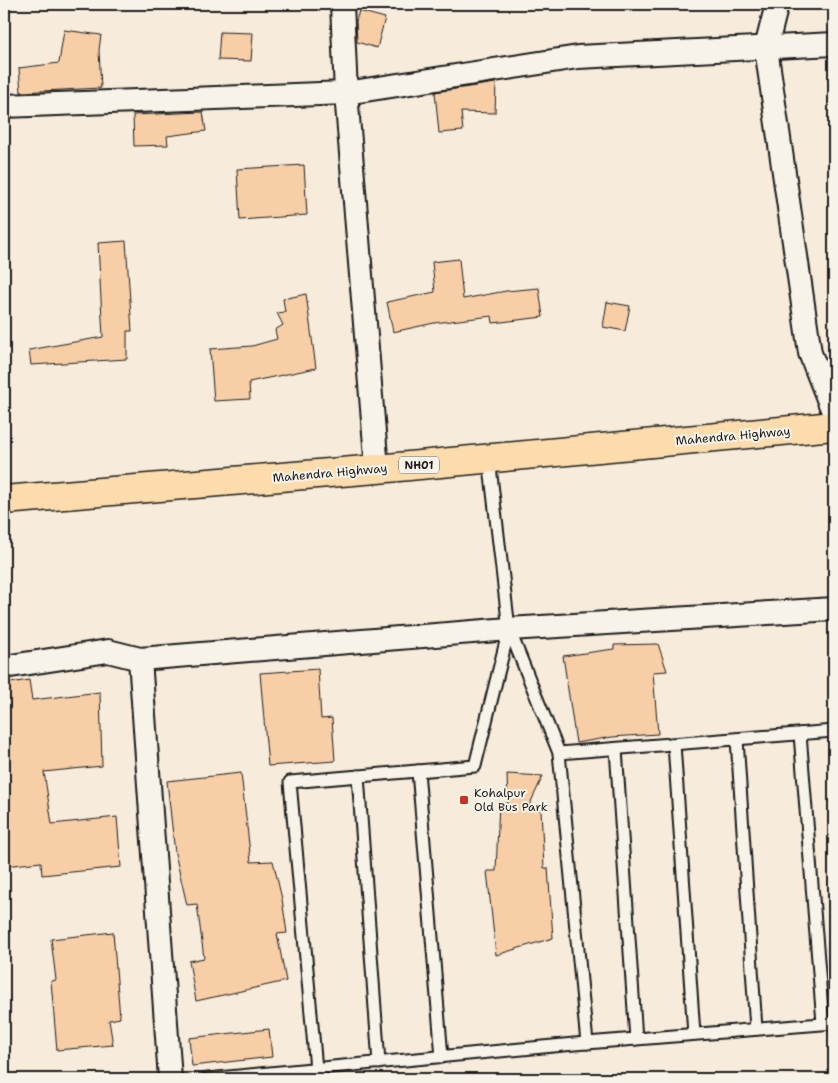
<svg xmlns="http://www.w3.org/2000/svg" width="838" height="1083" font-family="'Shantell Sans',sans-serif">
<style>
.building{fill:#f8cea7;stroke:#1c1c1c}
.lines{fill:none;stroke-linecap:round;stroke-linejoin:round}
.service-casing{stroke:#1c1c1c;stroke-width:15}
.minor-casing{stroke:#1c1c1c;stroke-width:26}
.trunk-casing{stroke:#1c1c1c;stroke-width:31}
.service{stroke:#f7f3e8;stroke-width:11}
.minor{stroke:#f7f3e8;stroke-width:22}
.trunk{stroke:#fcdcac;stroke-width:28}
.poi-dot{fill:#c8321e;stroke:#f7f3e8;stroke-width:2}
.labels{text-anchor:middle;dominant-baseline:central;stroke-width:4;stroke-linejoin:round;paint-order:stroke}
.shield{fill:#f7f3e8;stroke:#5e5c59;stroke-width:1}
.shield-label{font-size:11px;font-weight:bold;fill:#1c1c1c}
.street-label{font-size:12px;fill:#1c1c1c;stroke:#f7f3e8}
.poi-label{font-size:12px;fill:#1c1c1c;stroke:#f7f3e8;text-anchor:start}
</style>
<rect width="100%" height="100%" fill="#f7ecdb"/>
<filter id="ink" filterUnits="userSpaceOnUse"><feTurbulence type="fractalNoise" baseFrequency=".02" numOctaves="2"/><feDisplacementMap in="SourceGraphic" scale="10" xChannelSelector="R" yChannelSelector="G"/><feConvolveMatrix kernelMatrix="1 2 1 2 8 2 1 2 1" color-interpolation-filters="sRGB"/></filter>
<g filter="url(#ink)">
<g class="building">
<path d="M359,11l26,7 -8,30 -20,-6 -1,-21z"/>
<path d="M64,30l37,5 -2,15 2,38 -80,4 -2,-24 40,-5z"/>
<path d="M220,32l33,1 -2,28 -33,-1z"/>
<path d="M496,83l-1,30 -34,-1 2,19 -24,2 -4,-41z"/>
<path d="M203,112l3,19 -39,5 1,9 -34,1 -1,-31z"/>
<path d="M304,165l3,50 -67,5 -3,-51z"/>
<path d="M126,241l6,90h-5v28l-96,6 -2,-15 74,-13 -5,-94z"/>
<path d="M459,259l4,40 43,-8 33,-3 4,29 -50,6 -1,-7 -58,7 -41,9 -6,-30 48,-10 -3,-30z"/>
<path d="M306,294l10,74 -67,14 1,17 -36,2 -4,-52 42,-3 25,-7 -2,-9 8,-5 -6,-12 8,-1 -2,-13z"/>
<path d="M607,302l23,4 -5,25 -22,-4z"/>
<path d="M658,644l9,27 -14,1 5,62 -46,3 -36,6 -13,-87 51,-7v-4z"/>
<path d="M318,669l3,50 11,-1 3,43 -67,5 -8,-93z"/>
<path d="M29,680l3,20 68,-8 2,74 -58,6 8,52 65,-7 4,50 -79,8 -1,-13 -37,4v-182z"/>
<path d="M241,773l10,89 22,-1 9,38 5,34 -10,1 9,47 -90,20 -7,-40 15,-3 -7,-54 -10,1 -12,-52 -8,-72z"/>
<path d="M507,774l36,2 -15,32 13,2 3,58h4l5,70 -57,17 -9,-84h9l3,-69 9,2z"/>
<path d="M113,932l7,86 -11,2 4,25 -56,5 -6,-69 5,-1 -5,-41z"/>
<path d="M269,1029l3,28 -80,9 -3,-28z"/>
</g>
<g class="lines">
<defs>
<g id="service">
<path d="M489,458l20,171 50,124 28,290"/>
<path d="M800,734l23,289"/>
<path d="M737,739l19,290"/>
<path d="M674,744l20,290"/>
<path d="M616,749l20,290"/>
<path d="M559,753l275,-22"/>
<path d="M418,771l24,286"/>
<path d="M358,776l21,287"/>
<path d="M316,1069l-26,-287 185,-16 34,-137"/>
<path d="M207,1079l367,-35 260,-21"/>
</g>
<g id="minor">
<path d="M342,4l4,89 31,376"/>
<path d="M777,4l-11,44 44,305 24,61"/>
<path d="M4,106l342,-13 232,-36 256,-13"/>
<path d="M140,659l30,420"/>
<path d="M4,667l104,-16 32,8 369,-30 325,-20"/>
</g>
<path id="trunk" d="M4,500l373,-31 457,-43"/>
</defs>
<use href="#service" class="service-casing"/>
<use href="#minor" class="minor-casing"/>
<use href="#trunk" class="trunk-casing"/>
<use href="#service" class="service"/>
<use href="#minor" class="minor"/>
<use href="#trunk" class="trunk"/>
</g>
</g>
<rect class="poi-dot" x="459" y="795" width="10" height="10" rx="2.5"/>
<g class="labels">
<rect class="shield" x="399" y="456.5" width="40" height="17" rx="4"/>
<g class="shield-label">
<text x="419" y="465">NH01</text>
</g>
<g class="street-label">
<text transform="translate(733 436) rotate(-5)">Mahendra Highway</text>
<text transform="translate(330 473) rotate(-5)">Mahendra Highway</text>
</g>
<g class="poi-label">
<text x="474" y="793">Kohalpur<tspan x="474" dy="14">Old Bus Park</tspan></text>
</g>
</g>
<rect width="838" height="1083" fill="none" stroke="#f7f3e8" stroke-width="20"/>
<rect x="10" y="10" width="818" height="1063" fill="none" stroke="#1c1c1c" stroke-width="2" filter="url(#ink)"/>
</svg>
